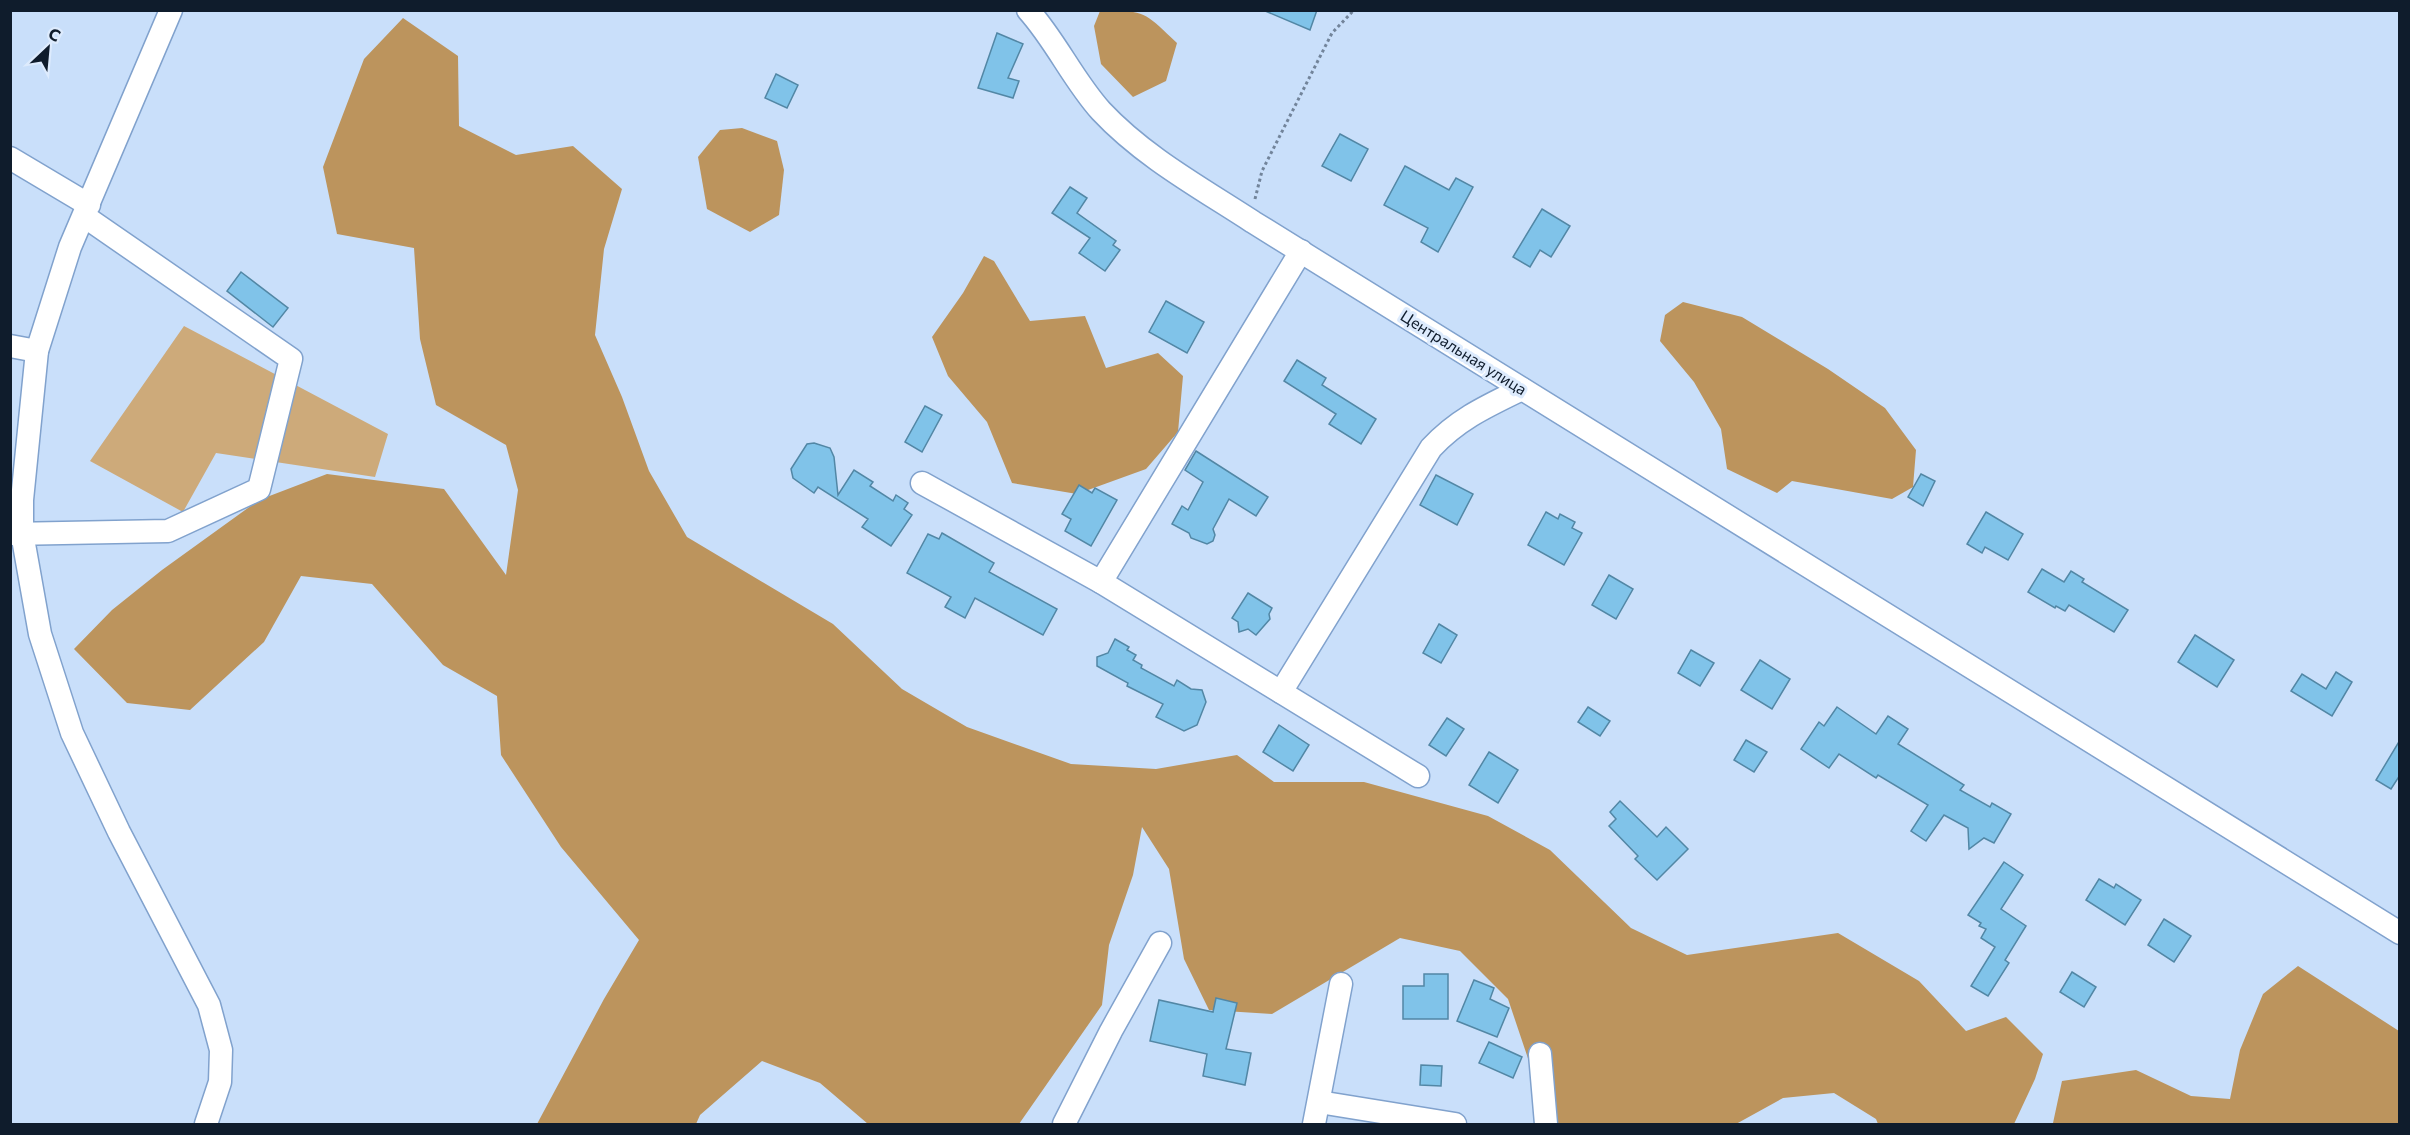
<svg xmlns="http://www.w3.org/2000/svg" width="2410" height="1135" font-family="Commissioner,sans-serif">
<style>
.green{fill:#cdaa7a}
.forest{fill:#bc945d}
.building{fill:#80c3e9;stroke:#5287a5;stroke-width:1.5}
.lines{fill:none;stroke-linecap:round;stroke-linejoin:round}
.minor-casing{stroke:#81a2cd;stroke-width:25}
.path{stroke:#72849a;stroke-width:3;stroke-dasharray:3 3;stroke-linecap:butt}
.minor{stroke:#fff;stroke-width:22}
.labels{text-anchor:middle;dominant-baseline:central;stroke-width:6;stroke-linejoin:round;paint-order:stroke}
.street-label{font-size:16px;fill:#0f1c2c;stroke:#ddebfd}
</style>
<rect width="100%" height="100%" fill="#c9dffa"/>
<path class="green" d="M184,326l204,108 -13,43 -159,-24 -33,59 -93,-51z"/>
<g class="forest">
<path d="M1100,11c46,-1 44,1 77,32l-11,38 -33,16 -32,-33 -7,-38z"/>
<path d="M403,18l55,38 1,70 57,29 57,-9 49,43 -18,60 -9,86 27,62 27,74 38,66 146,87 69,65 65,38 104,37 85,5 81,-14 37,27h90l124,34 62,34 81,78 56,27 151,-22 81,48 47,50 40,-14 37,37 -8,25 -21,45h-136l-2,-5 -42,-26 -51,5 -47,26h-186l-42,-125 -48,-48 -60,-13 -128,76 -63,-4 -25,-51 -15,-90 -27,-42 -9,48 -24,70 -7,60 -83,119h-151l-48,-41 -58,-22 -62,54 -4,9h-159l67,-125 35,-59 -78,-93 -60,-92 -4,-59 -54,-31 -71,-81 -71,-8 -37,66 -74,68 -63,-7 -53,-54 38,-39 50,-40 97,-70 68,-26 117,15 62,86 12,-85 -12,-45 -70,-40 -16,-66 -6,-91 -77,-14 -14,-67 41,-108z"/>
<path d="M742,128l35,13 7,29 -5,45 -29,17 -43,-23 -9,-52 22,-27z"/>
<path d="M984,256l10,5 36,60 55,-5 21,52 52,-15 25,23 -5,56 -32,37 -69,25 -65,-11 -25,-61 -39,-46 -16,-39 31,-44z"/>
<path d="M1683,302l59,15 86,52 57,39 31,42 -3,37 -21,12 -100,-18 -15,12 -50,-24 -6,-40 -27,-47 -34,-41 5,-26z"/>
<path d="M2298,966l101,65v93h-343l-3,-1 9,-42 74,-11 55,26 39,3 10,-49 23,-56z"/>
</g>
<g class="building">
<path d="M1263,10h54l-7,20z"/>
<path d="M997,33l26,11 -15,34 11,3 -6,17 -35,-10z"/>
<path d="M776,74l22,11 -11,23 -22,-10z"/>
<path d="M1340,134l28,15 -17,32 -29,-15z"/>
<path d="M1405,166l44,24 7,-12 17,9 -35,65 -17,-10 7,-14 -44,-23z"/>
<path d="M1070,187l17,11 -10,15 39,28 -3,4 7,5 -15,21 -26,-18 11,-15 -38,-25z"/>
<path d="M1542,209l28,17 -19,31 -11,-7 -10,17 -17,-10z"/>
<path d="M241,272l47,36 -15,19 -46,-36z"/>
<path d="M1166,301l38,21 -17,31 -38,-21z"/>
<path d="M1297,360l29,18 -4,7 54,34 -15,25 -32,-20 7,-10 -52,-33z"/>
<path d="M925,406l17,9 -20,37 -17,-10z"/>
<path d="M814,443l16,5 4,9 4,38 16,-25 19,12 -3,4 23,15 3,-6 12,8 -4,6 8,6 -21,31 -29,-19 6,-8 -50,-32 -4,6 -21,-15 -2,-9 16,-25z"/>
<path d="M1196,451l72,46 -12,19 -27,-17 -16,30 2,6 -2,6 -6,3 -16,-6 -2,-5 -17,-9 10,-18 6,4 15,-28 -18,-12z"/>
<path d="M1921,474l14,7 -12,25 -15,-9z"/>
<path d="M1436,475l37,19 -16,31 -37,-20z"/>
<path d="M1079,485l13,8 3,-5 22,12 -26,46 -26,-15 6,-12 -9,-5z"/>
<path d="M1546,512l12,7 2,-5 15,8 -3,6 10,5 -18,32 -36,-20z"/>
<path d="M1986,512l37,22 -15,26 -23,-13 -3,6 -15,-9z"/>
<path d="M942,533l52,30 -5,9 68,37 -14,26 -68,-37 -10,20 -20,-11 6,-10 -44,-24 21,-39 11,5z"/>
<path d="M2042,569l22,13 7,-11 13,8 -2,3 46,28 -14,22 -45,-27 -4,6 -9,-5 -1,2 -27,-16z"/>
<path d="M1609,575l24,14 -17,30 -24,-14z"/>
<path d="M1248,593l24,15 -3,6 1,5 -14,16 -8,-6 -9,3 -1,-10 -6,-4z"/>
<path d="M1439,624l18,11 -16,28 -18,-10z"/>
<path d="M2195,635l39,25 -17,27 -39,-25z"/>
<path d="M1115,639l14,8 -2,3 9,5 -3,5 9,5 -1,3 33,18 3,-6 14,9 11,1 4,12 -9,23 -13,6 -28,-14 7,-13 -36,-18 1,-3 -31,-17v-9l11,-4z"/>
<path d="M1691,650l23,13 -14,23 -22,-13z"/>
<path d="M1760,660l30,19 -18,30 -31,-19z"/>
<path d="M2336,672l16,10 -20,34 -41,-25 11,-17 24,15z"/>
<path d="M1588,707l22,14 -10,15 -22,-14z"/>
<path d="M1837,707l39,27 12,-18 20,13 -10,15 66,41 -4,5 30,17 2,-4 19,11 -17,29 -10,-5 -15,11 -1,-21 -24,-13 -18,26 -15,-10 17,-26 -50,-30 -2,3 -37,-24 -10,14 -28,-19 18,-27 5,4z"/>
<path d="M1447,718l17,11 -18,27 -17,-11z"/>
<path d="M1279,725l30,20 -16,26 -30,-19z"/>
<path d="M1746,740l21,12 -13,20 -20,-12z"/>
<path d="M2400,740v35l-9,14 -15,-9z"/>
<path d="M1489,752l29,18 -20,33 -29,-18z"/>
<path d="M1620,801l37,36 9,-10 22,22 -31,31 -22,-21 3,-3 -29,-30 7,-7 -6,-7z"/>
<path d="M2004,862l19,13 -22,34 25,17 -21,34 4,3 -21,33 -17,-10 24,-39 -14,-9 5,-9 -7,-3 2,-3 -13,-8z"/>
<path d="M2099,879l15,9 2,-4 25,16 -16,25 -39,-25z"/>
<path d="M2164,919l27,17 -17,26 -26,-17z"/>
<path d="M2072,972l24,15 -12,20 -24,-15z"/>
<path d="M1424,974h24v45h-45v-33h21z"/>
<path d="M1474,980l20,8 -4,11 19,9 -12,29 -40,-16z"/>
<path d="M1216,998l21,5 -11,46 25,4 -6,32 -42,-9 4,-22 -57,-13 9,-41 54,12z"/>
<path d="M1489,1042l33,15 -9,21 -34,-15z"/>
<path d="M1421,1065l21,1 -1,20 -21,-1z"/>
</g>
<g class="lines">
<defs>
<g id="minor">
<path d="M171,10l-101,237 -33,104 -15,149v33l18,101 32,99 47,99 90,173 12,45 -1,32 -14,42"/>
<path d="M1028,10c28,31 45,70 73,101 43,46 100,77 152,111l1147,711"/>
<path d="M10,158l79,47"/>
<path d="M10,346l27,5"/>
<path d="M922,483l179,99 317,194"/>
<path d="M10,534l158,-3 91,-42 32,-130 -207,-143"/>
<path d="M1101,582l200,-331"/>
<path d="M1281,692l150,-244c27,-29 56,-42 91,-59"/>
<path d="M1540,1054l6,70"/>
<path d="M1319,1102l136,22"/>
<path d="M1064,1124l47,-93 49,-88"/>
<path d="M1314,1124l27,-140"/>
</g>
</defs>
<use href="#minor" class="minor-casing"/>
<path class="path" d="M1255,199l7,-28 70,-138 22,-23"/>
<use href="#minor" class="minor"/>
</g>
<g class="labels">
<g class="street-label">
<text transform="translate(1464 352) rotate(32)">Центральная улица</text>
</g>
</g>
<rect width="2410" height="1135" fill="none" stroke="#0f1c2c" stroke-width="24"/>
<g transform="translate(48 48) rotate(26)" stroke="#ddebfd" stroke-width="4.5" paint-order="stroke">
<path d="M0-4.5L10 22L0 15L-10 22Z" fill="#0f1c2c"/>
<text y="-9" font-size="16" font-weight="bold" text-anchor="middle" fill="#0f1c2c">С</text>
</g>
</svg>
